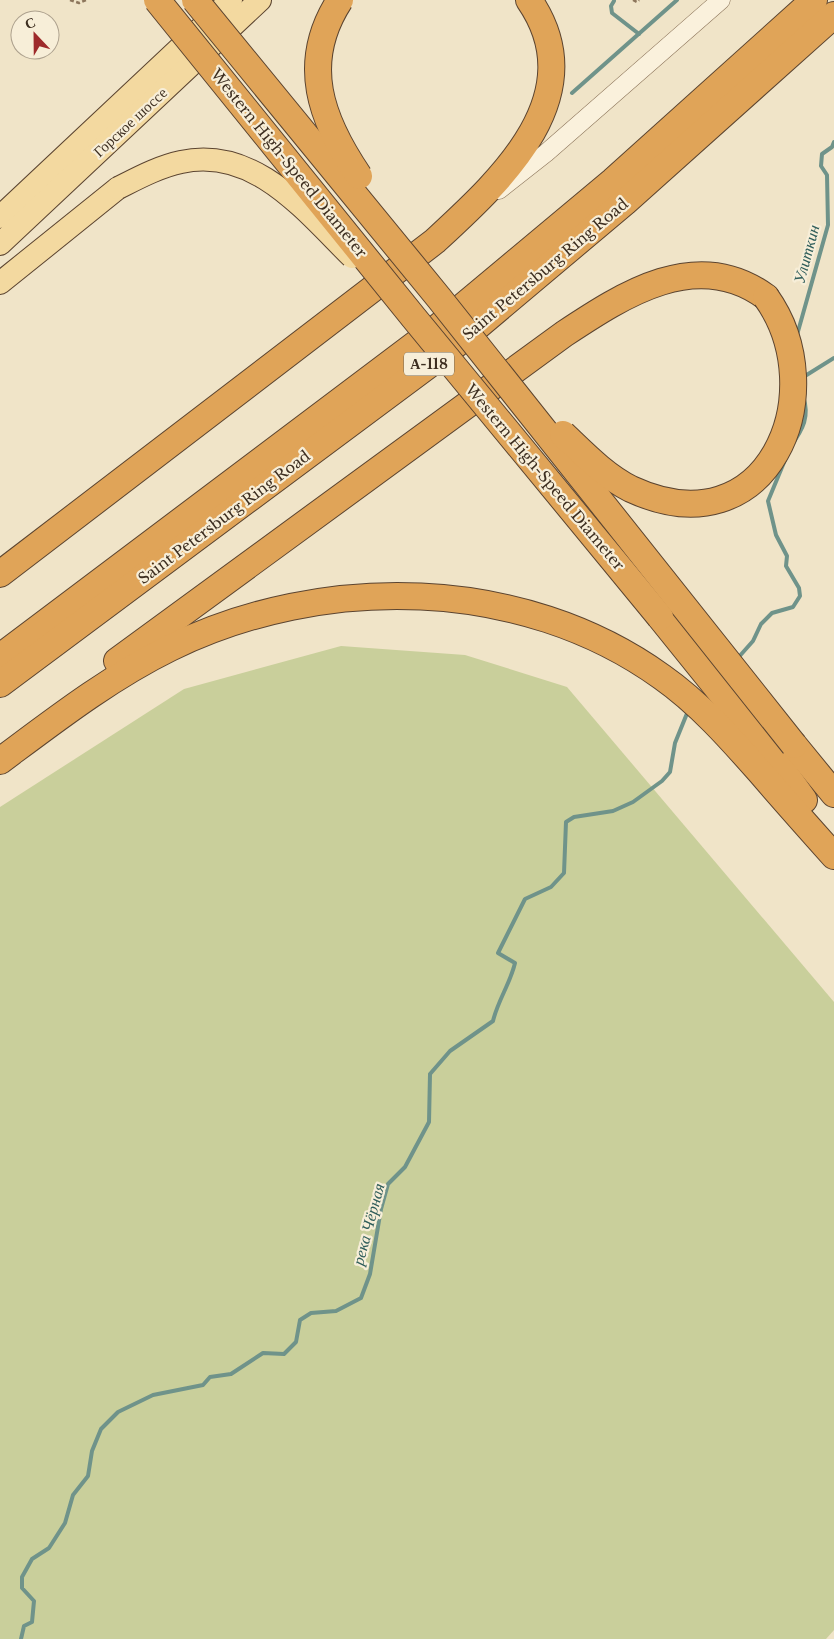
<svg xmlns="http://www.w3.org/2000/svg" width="834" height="1639" font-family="'Libre Baskerville',serif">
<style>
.green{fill:#c9cf9b}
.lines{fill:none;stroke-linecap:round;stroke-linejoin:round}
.stream{stroke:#6f938a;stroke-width:4}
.minor-casing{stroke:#8d765c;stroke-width:19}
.major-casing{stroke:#5b4430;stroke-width:24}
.highway-casing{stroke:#5b4430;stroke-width:28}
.path{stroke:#8d765c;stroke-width:2.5;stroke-dasharray:4 2.5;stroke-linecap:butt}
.minor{stroke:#faf1dc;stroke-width:18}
.major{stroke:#f3d9a0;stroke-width:22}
.highway{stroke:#e0a458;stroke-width:26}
.major-bridge-casing{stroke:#5b4430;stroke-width:24;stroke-linecap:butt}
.highway-bridge-casing{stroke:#5b4430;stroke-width:28;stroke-linecap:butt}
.major-bridge{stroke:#f3d9a0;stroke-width:22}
.highway-bridge{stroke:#e0a458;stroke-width:26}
.labels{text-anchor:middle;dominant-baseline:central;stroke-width:4.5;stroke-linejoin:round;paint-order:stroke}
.shield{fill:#f7eed8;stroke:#756857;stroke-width:1}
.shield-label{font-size:14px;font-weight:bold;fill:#3d2e20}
.street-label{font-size:15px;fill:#3d2e20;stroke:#f7eed8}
.water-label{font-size:16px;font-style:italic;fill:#2f5d5a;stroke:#f7eed8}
</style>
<rect width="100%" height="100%" fill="#f0e4c8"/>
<path class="green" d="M341,646l124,9 102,32 267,315v628l-8,9h-826v-832l184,-118z"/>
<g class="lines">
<g class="stream">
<path d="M614,1l-3,5 1,7 27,21"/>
<path d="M572,93l105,-93"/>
<path d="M797,335l31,-110 -1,-50 -6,-9 1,-12 10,-7 2,-5"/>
<path d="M805,376l29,-18"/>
<path d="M791,446c12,-17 19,-29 12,-50"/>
<path d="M737,659l16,-18 8,-17 11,-11 21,-6 7,-11 -1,-8 -13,-22 1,-10 -11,-21 -8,-34 17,-41"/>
<path d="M21,1639l3,-13 8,-4 2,-21 -12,-13v-11l10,-18 17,-11 16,-25 8,-28 15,-19 4,-25 9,-22 17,-17 35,-17 50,-10 7,-8 21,-3 32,-21 21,1 12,-12 4,-22 11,-7 25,-2 25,-13 9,-24 11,-65 7,-25 17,-17 24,-45 1,-48 20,-23 43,-30c5,-21 17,-37 22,-58l-17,-10 27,-54 26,-12 13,-14 2,-51 8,-5 39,-6 20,-9 29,-21 8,-9 5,-29 13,-32"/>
</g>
<defs>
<path id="minor" d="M499,190l47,-37 175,-153"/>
<g id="major">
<path d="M0,217l231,-217"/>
<path d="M0,244l260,-244"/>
<path d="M0,283l118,-95"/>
</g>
<g id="highway">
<path d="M0,574l435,-333c65,-60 160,-145 94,-241"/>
<path d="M660,617l116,144 28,39"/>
<path d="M0,657l437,-329 176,-147 201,-181"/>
<path d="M117,661l447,-327c59,-39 133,-88 202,-37"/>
<path d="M0,684l454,-338 171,-144 209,-187"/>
<path d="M794,745l40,49"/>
<path d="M0,761c55,-41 109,-83 170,-113 153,-75 352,-72 492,29 37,26 68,61 98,95 24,28 49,56 74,84"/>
</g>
</defs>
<use href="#minor" class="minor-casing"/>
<use href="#major" class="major-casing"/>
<use href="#highway" class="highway-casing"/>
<g class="path">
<path d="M70,0l9,3 7,-3"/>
<path d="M633,0l4,2 2,-2"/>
</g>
<use href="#minor" class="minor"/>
<use href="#major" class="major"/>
<use href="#highway" class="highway"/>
<defs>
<path id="major-bridge" d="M118,188c20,-10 40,-21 63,-26 74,-16 124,49 171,95"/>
<g id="highway-bridge">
<path d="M157,0l257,318 246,299"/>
<path d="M195,0l244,298 355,447"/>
<path d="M340,0c-41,63 -19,120 19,176"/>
<path d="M563,434c21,20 42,42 68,55 138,64 203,-97 135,-192"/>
</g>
</defs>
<use href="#major-bridge" class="major-bridge-casing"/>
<use href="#highway-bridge" class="highway-bridge-casing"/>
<use href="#major-bridge" class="major-bridge"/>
<use href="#highway-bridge" class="highway-bridge"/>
</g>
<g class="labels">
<rect class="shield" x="404" y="352.5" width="50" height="23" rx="4"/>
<g class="shield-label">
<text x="429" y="364">А-118</text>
</g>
<g class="street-label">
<text transform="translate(130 122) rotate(-43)">Горское шоссе</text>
<text transform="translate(289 163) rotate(51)">Western High-Speed Diameter</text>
<text transform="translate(545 269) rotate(-40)">Saint Petersburg Ring Road</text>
<text transform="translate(545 477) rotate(50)">Western High-Speed Diameter</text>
<text transform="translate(224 517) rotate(-37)">Saint Petersburg Ring Road</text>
</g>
<g class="water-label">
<text transform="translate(806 254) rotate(-75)">Улиткин</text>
<text transform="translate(368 1224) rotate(-75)">река Чёрная</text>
</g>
</g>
<g transform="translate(35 35) rotate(338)"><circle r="24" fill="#f7eed8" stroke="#ada18e"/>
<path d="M0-4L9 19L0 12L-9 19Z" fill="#9e2a2b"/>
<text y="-8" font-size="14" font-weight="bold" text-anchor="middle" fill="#3d2e20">С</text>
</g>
</svg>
